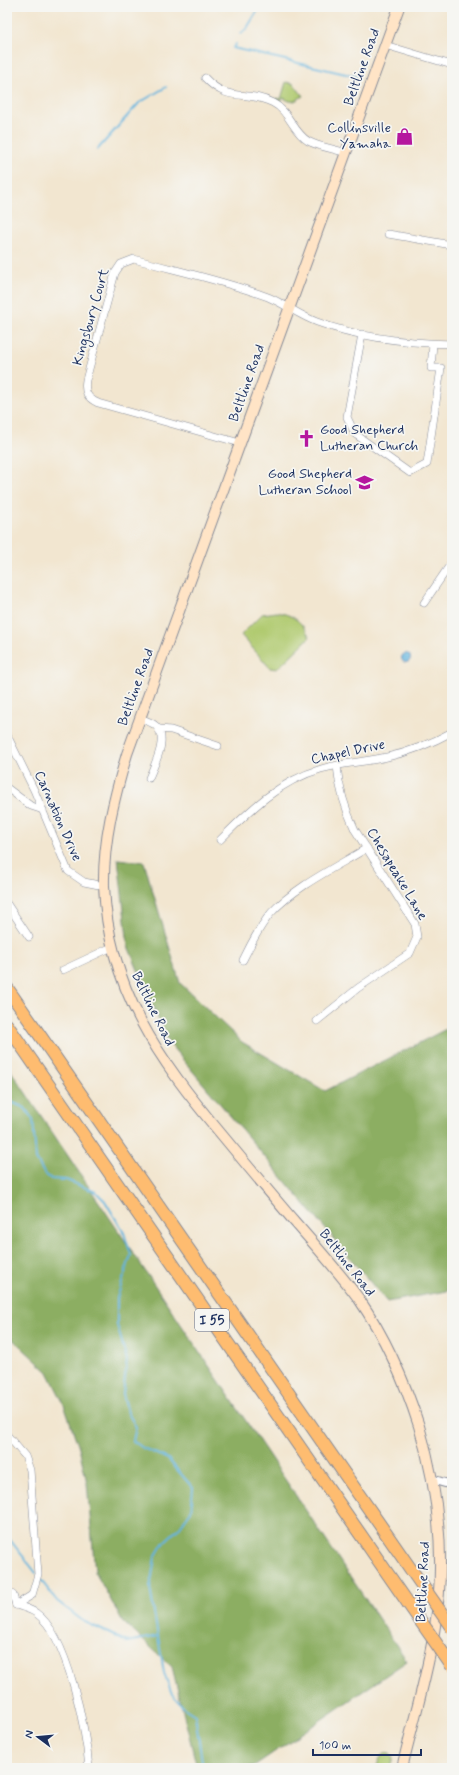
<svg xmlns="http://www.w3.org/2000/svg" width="459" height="1775" font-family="Mynerve,sans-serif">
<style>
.green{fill:#b0ca70;stroke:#667c67}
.forest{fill:#8cae62;stroke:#546e60}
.water{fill:#63b5df;stroke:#3f729e}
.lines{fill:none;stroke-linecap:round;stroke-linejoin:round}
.stream{stroke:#63b5df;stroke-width:2}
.minor-casing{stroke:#868a97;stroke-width:8}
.tertiary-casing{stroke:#868a97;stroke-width:10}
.secondary-casing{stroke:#868a97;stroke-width:12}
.motorway-casing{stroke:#868a97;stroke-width:14}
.minor{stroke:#fff;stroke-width:7}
.tertiary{stroke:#fff;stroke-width:8}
.secondary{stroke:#ffe4c6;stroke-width:10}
.motorway{stroke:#febc70;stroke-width:12}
.motorway-bridge-casing{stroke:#868a97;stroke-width:14;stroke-linecap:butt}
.motorway-bridge{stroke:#febc70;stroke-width:12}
.labels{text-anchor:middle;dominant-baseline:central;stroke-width:3.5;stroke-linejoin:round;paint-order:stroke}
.shield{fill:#f6f6f2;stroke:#5d6b8a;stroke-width:1}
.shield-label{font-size:13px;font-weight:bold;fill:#1b2f5e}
.street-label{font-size:14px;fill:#1b2f5e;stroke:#f6f6f2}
.poi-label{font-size:14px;fill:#1b2f5e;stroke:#f6f6f2;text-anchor:end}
</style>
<rect width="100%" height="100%" fill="#f6f6f2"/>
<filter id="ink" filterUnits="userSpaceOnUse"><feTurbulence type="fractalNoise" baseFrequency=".025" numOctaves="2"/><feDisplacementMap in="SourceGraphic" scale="8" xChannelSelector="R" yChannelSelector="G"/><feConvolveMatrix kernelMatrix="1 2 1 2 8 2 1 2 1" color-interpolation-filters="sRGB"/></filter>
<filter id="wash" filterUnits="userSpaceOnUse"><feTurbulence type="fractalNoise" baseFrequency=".012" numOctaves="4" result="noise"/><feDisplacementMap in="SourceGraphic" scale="16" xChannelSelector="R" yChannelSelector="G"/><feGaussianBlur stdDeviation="0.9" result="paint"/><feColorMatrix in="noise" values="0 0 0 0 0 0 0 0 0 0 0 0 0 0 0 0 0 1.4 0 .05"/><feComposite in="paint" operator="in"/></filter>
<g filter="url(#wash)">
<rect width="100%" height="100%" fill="#f2e6d0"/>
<g class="green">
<path d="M286,82l8,2 9,12c-8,5 -11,8 -19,2l-4,3 -4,-1 1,-2 4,1z"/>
<path d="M277,612c19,4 23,9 33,25l-33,32 -7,-1 -29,-33 21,-21z"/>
<path d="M386,1753l4,1 3,4 -3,10h-14l4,-10z"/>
</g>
<g class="forest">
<path d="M118,859l26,3 36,121 62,59 83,49 127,-65v264l-65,12 -219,-260 -40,-96z"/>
<path d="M7,1065l400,596 -153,105 -14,2h-43l-25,-101 -49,-45 -28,-50 -8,-89 -8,-35 -16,-46 -15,-30 -41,-38z"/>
</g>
<circle class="water" cx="406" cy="658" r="4.5"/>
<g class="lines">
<g class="stream">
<path d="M241,34l6,-6 13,-21"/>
<path d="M236,44l-3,4 126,29"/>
<path d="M97,150l42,-47 27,-16"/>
<path d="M7,1100l18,8 8,12 3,39 8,14 7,6 15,1 30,12 9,9 19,32 7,22 -14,43v27l10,35 -4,34 5,19 8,14 -3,14 10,7 25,11 25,29 -2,23 -12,17 -15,14 -9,15 -5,31 14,85 8,21 12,14 11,7 8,53"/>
<path d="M7,1536l29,37"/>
<path d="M40,1579l17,22 26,20 44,21 31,-6"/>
</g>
</g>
</g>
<g filter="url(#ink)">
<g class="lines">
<defs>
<g id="minor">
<path d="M385,45l67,20"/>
<path d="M205,78c24,26 41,11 68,25 16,8 20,29 35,38 11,6 27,8 38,12"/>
<path d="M388,234l64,11"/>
<path d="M362,334l-15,83 8,17 55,39 17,-9 14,-96h-10l2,-24"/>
<path d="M240,443l-142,-40c-11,-5 -14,-11 -12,-23l29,-107 6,-9 13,-5c44,12 91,22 134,38 17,7 32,19 49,25 43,16 90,21 135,22"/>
<path d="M424,603l28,-41"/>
<path d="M139,718c6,2 13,4 17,8 13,13 -2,39 -7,52"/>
<path d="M159,729l12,1 47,16"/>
<path d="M7,735l27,55 34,81 16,11 20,4"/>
<path d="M7,788l24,18 12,4"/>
<path d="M220,840c30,-30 59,-59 101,-71 21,-6 44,-7 66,-12 23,-5 45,-14 65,-25"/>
<path d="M7,904l22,33"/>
<path d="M243,960c8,-16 16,-33 28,-47 25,-27 65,-46 96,-65"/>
<path d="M63,970l49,-23"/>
<path d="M317,1021l41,-33 52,-35 7,-16 -2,-13 -60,-94c-10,-21 -16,-41 -18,-64"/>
<path d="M7,1435l18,21 5,14 8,104 -6,21 -16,10"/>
<path d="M7,1591l6,4 3,10"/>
<path d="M16,1605c6,2 15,4 20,8 32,22 50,118 53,155"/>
</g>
<path id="tertiary" d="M431,1479l21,6"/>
<path id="secondary" d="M399,7l-272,747c-13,44 -24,87 -23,132 4,103 55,174 118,249 24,29 48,58 72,86 22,25 45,51 65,78 26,38 46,83 60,127 19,64 27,133 16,200 -7,48 -22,95 -33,142"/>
<g id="motorway">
<path d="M7,988l405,583"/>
<path d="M7,1025l401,578"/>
</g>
</defs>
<use href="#minor" class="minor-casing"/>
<use href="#tertiary" class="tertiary-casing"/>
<use href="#secondary" class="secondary-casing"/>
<use href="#motorway" class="motorway-casing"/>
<use href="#minor" class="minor"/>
<use href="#tertiary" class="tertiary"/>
<use href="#secondary" class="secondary"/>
<use href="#motorway" class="motorway"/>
<defs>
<g id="motorway-bridge">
<path d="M412,1571l40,57"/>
<path d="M408,1603l44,63"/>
</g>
</defs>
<use href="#motorway-bridge" class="motorway-bridge-casing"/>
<use href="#motorway-bridge" class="motorway-bridge"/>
</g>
</g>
<defs>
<symbol id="shop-bare" viewBox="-9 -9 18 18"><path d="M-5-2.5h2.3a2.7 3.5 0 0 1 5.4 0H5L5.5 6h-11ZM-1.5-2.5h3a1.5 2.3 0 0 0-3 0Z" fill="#b5179e" stroke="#f6f6f2" stroke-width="2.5" paint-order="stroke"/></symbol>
<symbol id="church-bare" viewBox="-9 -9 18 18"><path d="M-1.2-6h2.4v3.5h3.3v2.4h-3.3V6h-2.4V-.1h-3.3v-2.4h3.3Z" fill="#b5179e" stroke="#f6f6f2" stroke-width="2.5" paint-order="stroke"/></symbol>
<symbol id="school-bare" viewBox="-9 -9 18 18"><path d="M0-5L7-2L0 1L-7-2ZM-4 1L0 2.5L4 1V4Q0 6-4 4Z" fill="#b5179e" stroke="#f6f6f2" stroke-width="2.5" paint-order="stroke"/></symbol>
</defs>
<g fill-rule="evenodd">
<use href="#shop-bare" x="392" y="124" width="25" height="25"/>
<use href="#church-bare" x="294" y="426" width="25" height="25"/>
<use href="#school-bare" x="352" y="470" width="25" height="25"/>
</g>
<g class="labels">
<rect class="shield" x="195" y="1309" width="34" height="22" rx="3"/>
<g class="shield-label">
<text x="212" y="1320">I 55</text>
</g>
<g class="street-label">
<text transform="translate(362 67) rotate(-70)">Beltline Road</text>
<text transform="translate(91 317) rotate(-74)">Kingsbury Court</text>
<text transform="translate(247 383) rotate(-70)">Beltline Road</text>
<text transform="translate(136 687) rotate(-70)">Beltline Road</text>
<text transform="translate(348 752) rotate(-12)">Chapel Drive</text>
<text transform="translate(58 816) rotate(66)">Carnation Drive</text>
<text transform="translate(397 874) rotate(59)">Chesapeake Lane</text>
<text transform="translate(153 1009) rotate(64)">Beltline Road</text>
<text transform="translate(347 1263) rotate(52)">Beltline Road</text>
<text transform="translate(423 1582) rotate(-87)">Beltline Road</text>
</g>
<g class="poi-label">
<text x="391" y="128">Collinsville<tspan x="391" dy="16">Yamaha</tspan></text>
<text x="320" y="430" text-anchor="start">Good Shepherd<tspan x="320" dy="16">Lutheran Church</tspan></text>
<text x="352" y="474">Good Shepherd<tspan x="352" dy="16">Lutheran School</tspan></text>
</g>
</g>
<rect width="459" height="1775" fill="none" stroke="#f6f6f2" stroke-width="24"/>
<g transform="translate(38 1737) rotate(286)" stroke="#f6f6f2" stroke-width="3" paint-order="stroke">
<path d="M0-3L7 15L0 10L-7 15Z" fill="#1b2f5e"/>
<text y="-6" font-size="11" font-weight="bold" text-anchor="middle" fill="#1b2f5e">N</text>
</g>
<path d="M313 1749v6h108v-6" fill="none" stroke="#1b2f5e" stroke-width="2"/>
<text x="319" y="1749" font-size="12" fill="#1b2f5e" stroke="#f6f6f2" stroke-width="3" paint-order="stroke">100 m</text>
</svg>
